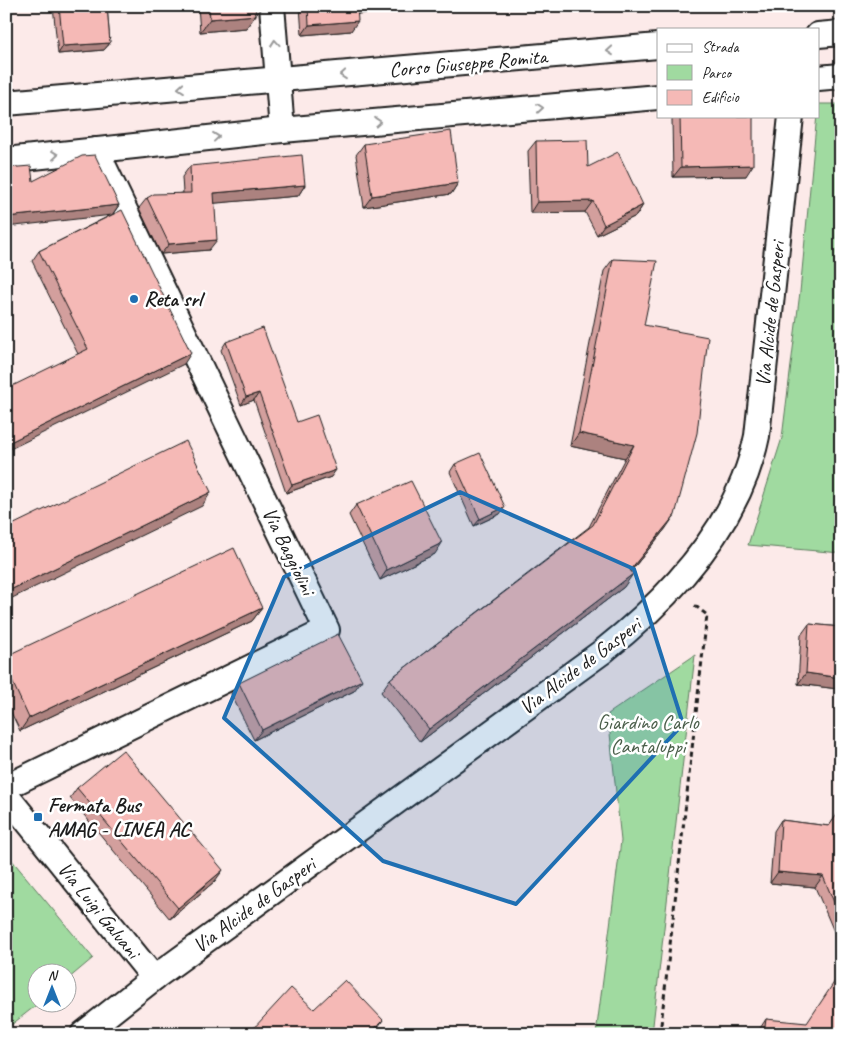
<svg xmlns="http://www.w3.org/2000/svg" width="847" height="1040" font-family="Caveat,sans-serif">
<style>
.green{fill:#a0daa0;stroke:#5e7b5e}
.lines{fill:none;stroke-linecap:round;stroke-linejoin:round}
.minor-casing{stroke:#1c1c1c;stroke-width:28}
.path{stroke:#1c1c1c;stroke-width:3;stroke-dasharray:5 4;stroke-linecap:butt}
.minor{stroke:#fff;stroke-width:24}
.wall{fill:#d39f9d;stroke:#1c1c1c}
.shaded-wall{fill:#ac827f;stroke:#1c1c1c}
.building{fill:#f5b9b6;stroke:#1c1c1c}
.oneway{stroke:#999}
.marked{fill:#1f6fb2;fill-opacity:0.2;stroke:#1f6fb2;stroke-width:4;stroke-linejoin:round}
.poi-dot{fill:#1f6fb2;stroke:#fff;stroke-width:2}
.labels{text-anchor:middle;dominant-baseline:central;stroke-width:5;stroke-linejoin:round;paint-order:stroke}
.street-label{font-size:21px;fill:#1c1c1c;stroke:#fff}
.poi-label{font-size:21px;font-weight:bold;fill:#1c1c1c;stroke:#fff;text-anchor:start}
.park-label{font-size:21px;fill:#4a5e4a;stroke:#fff}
</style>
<rect width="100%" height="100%" fill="#fceae9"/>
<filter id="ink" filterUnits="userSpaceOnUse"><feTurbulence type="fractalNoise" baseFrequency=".02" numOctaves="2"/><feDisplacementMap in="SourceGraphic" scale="10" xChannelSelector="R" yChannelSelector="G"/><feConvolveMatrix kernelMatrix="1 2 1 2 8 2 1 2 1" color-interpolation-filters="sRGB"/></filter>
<g filter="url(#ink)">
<g class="green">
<path d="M818,104h23v449l-93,-8 34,-107 18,-146z"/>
<path d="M695,655l-43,379h-56l25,-193 -13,-127z"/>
<path d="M6,853l87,105 -25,21v-7h-30l1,31 -33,26z"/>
</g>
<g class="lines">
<defs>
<g id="minor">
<path d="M272,6l10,124"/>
<path d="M818,35l23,-2"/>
<path d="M818,78l23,-2"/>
<path d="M6,103l652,-57"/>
<path d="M6,160l276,-30 376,-33"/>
<path d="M6,787l321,-157 -231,-480"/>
<path d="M6,795l148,183"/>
<path d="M83,1034l71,-56 448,-326c68,-54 137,-128 155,-216l34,-320"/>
</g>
</defs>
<use href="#minor" class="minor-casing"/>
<path class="path" d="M660,1034l47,-419 -14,-11"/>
<use href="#minor" class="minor"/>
</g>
<g class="wall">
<path d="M53,6h54l3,37 -6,7 -46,4z"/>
<path d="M198,6h57l1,9 -10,13 -46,4z"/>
<path d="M300,6h112l-2,4 -52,4 -7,17 -49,4z"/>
<path d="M674,116h79l-7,60 -73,1 -1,-58z"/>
<path d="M536,141l52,26 55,38 -7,11 -39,19 -12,-23 -55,1 -2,-62z"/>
<path d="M364,144l94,39 -7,11 -87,13 -8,-52z"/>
<path d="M190,166l115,19 -7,11 -84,7 -5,47 -48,4 -22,-46 8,-10 36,-5 -1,-16z"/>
<path d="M119,205l-6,9 71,150 -106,-10 -46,-93 7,-10 72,-36z"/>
<path d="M613,259l31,66 22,203 -35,43 -7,16 -204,155 -39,-50 9,-13 199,-152 36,-69 -55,-12 34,-175z"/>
<path d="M226,342l71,80 34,55 -45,16 -32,-93 -13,5 -20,-55z"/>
<path d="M455,464l45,50 -26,12 -24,-54z"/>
<path d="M356,505l79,49 -55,26 -31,-65z"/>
<path d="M262,608l-10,13 -232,110 -14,-29v-46z"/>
<path d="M809,624l32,3v69l-3,-7 -40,-5 3,-49z"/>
<path d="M239,683l115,8 -100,49 -23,-46z"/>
<path d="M77,788l138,93 -45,38 -100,-121z"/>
<path d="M841,809v122l-6,3 -20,-47 -45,-4 4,-52 7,-11 48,6z"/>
<path d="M314,1009l62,21 -4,4h-122l2,-4z"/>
<path d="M766,1019l75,15h-83l1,-4z"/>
</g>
<g class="shaded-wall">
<path d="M355,6h57l-2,4 -60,4z"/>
<path d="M485,6h35l-36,1z"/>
<path d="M256,15l-10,13 -46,4 10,-13z"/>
<path d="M358,21l-7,10 -49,4 7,-10z"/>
<path d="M110,43l-6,7 -46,4 5,-8z"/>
<path d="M753,165l-7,11 -73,1 8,-10z"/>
<path d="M458,183l-7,11 -87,13 8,-11z"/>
<path d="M305,185l-7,11 -92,8 8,-11z"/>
<path d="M593,201l-8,11 -55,1 7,-11z"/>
<path d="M119,205l-7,10 -106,12v-10z"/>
<path d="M643,205l-7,11 -39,19 7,-10z"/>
<path d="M217,240l-8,10 -48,4 8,-10z"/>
<path d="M191,353l-7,11 -178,87v-7z"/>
<path d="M259,393l-5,7 -13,5 5,-8z"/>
<path d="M579,433l55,12 -9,13 -55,-12z"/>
<path d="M336,470l-5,7 -45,16 6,-8z"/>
<path d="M211,492l-9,14 -196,95v-9z"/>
<path d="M505,507l-5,7 -26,12 6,-7z"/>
<path d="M675,515l-9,13 -45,55 9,-13z"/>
<path d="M442,543l-7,11 -55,26 7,-10z"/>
<path d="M633,574l-9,13 -204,155 9,-13z"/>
<path d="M262,608l-10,13 -232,110 9,-13z"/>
<path d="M806,673l35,5v7l-3,4 -40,-5z"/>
<path d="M362,680l-8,11 -100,49 8,-10z"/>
<path d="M223,870l-8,11 -45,38 8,-11z"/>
<path d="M778,872l45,4 -8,11 -45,-4z"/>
<path d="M841,926v5l-6,3z"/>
<path d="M383,1020l-7,10 -4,4h-3z"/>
</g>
<g class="building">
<path d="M59,6h48l3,37 -47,3z"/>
<path d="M209,6h46l1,9 -46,4z"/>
<path d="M308,6h49l1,15 -49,4z"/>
<path d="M680,116h73v49l-72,2z"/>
<path d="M451,131l7,52 -86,13 -8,-52z"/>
<path d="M587,140l1,27 30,-15 25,53 -39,20 -11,-24 -56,1 -1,-61z"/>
<path d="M95,155l24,50 -113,12v-49l25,-2 2,15 49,-25z"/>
<path d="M302,155l3,30 -91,8 3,47 -48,4 -22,-46 7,-4 37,-1 -1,-27z"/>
<path d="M122,210l69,143 -185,91v-55l82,-40 -49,-98z"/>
<path d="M613,259l44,2 -13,64 64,12 -11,96 -22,82 -45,55 3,4 -204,155 -39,-50 203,-154 41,-80 -55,-12z"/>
<path d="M263,328l34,94 20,-7 19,55 -44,15 -33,-92 -13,4 -20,-55z"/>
<path d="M186,441l25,51 -205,100v-64z"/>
<path d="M480,453l25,54 -25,12 -25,-55z"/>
<path d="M411,481l31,62 -55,27 -31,-65z"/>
<path d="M234,548l28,60 -233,110 -23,-50v-12z"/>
<path d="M809,624l32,3v51l-35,-5z"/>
<path d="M338,634l24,46 -100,50 -23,-47z"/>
<path d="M123,750l100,120 -45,38 -101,-120z"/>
<path d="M841,809v110l-18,-43 -45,-4 3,-52 48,6z"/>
<path d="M837,978l4,3v53h-77l2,-15 41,4z"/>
<path d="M345,980l38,40 -14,14h-113l-4,-4 39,-42 23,21z"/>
</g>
<defs><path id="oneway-chevron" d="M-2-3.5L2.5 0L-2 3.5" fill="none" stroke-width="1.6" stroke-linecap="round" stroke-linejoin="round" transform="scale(1.25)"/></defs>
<g class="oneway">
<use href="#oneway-chevron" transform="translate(275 43) rotate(-95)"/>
<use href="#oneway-chevron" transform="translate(610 51) rotate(175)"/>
<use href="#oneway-chevron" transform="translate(343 75) rotate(175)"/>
<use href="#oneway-chevron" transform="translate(181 88) rotate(175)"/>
<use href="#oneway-chevron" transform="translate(540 108) rotate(-5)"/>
<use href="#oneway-chevron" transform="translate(378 122) rotate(-5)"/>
<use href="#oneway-chevron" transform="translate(216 137) rotate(-6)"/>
<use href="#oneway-chevron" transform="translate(55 155) rotate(-6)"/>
</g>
</g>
<path class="marked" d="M460,492l174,77 49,155 -167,180 -133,-43 -159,-143 60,-141z"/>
<g class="poi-dot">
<circle cx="134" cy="299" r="5"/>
<rect x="33" y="812" width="10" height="10" rx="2.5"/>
</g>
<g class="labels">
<g class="street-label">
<text transform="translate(468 63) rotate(-5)">Corso Giuseppe Romita</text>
<text transform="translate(770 314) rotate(-84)">Via Alcide de Gasperi</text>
<text transform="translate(289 551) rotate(64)">Via Baggiolini</text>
<text transform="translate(580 666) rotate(-37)">Via Alcide de Gasperi</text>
<text transform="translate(254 905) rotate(-36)">Via Alcide de Gasperi</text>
<text transform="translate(99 910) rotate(51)">Via Luigi Galvani</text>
</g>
<g class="poi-label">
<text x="144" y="299">Reta srl</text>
<text x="48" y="805">Fermata Bus<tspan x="48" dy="24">AMAG - LINEA AC</tspan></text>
</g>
<g class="park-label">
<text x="648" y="722">Giardino Carlo<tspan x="648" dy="24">Cantaluppi</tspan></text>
</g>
</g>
<rect width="847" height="1040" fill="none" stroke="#fff" stroke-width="25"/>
<rect x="12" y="12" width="822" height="1015" fill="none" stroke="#1c1c1c" stroke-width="2" filter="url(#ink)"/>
<rect x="657" y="28" width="162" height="90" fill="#ffffff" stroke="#a4a4a4"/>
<rect x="667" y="44" width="25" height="8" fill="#ffffff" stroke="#a4a4a4"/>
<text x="702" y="52" font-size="15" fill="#1c1c1c">Strada</text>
<rect x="667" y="65" width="25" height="15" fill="#a0daa0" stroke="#a4a4a4"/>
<text x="702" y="78" font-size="15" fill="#1c1c1c">Parco</text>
<rect x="667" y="90" width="25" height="15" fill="#f5b9b6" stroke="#a4a4a4"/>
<text x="702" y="102" font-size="15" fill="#1c1c1c">Edificio</text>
<g transform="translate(52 988)"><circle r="24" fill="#ffffff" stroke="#a4a4a4"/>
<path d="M0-4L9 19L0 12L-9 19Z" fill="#1f6fb2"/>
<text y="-8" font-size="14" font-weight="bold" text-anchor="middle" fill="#1c1c1c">N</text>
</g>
</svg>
